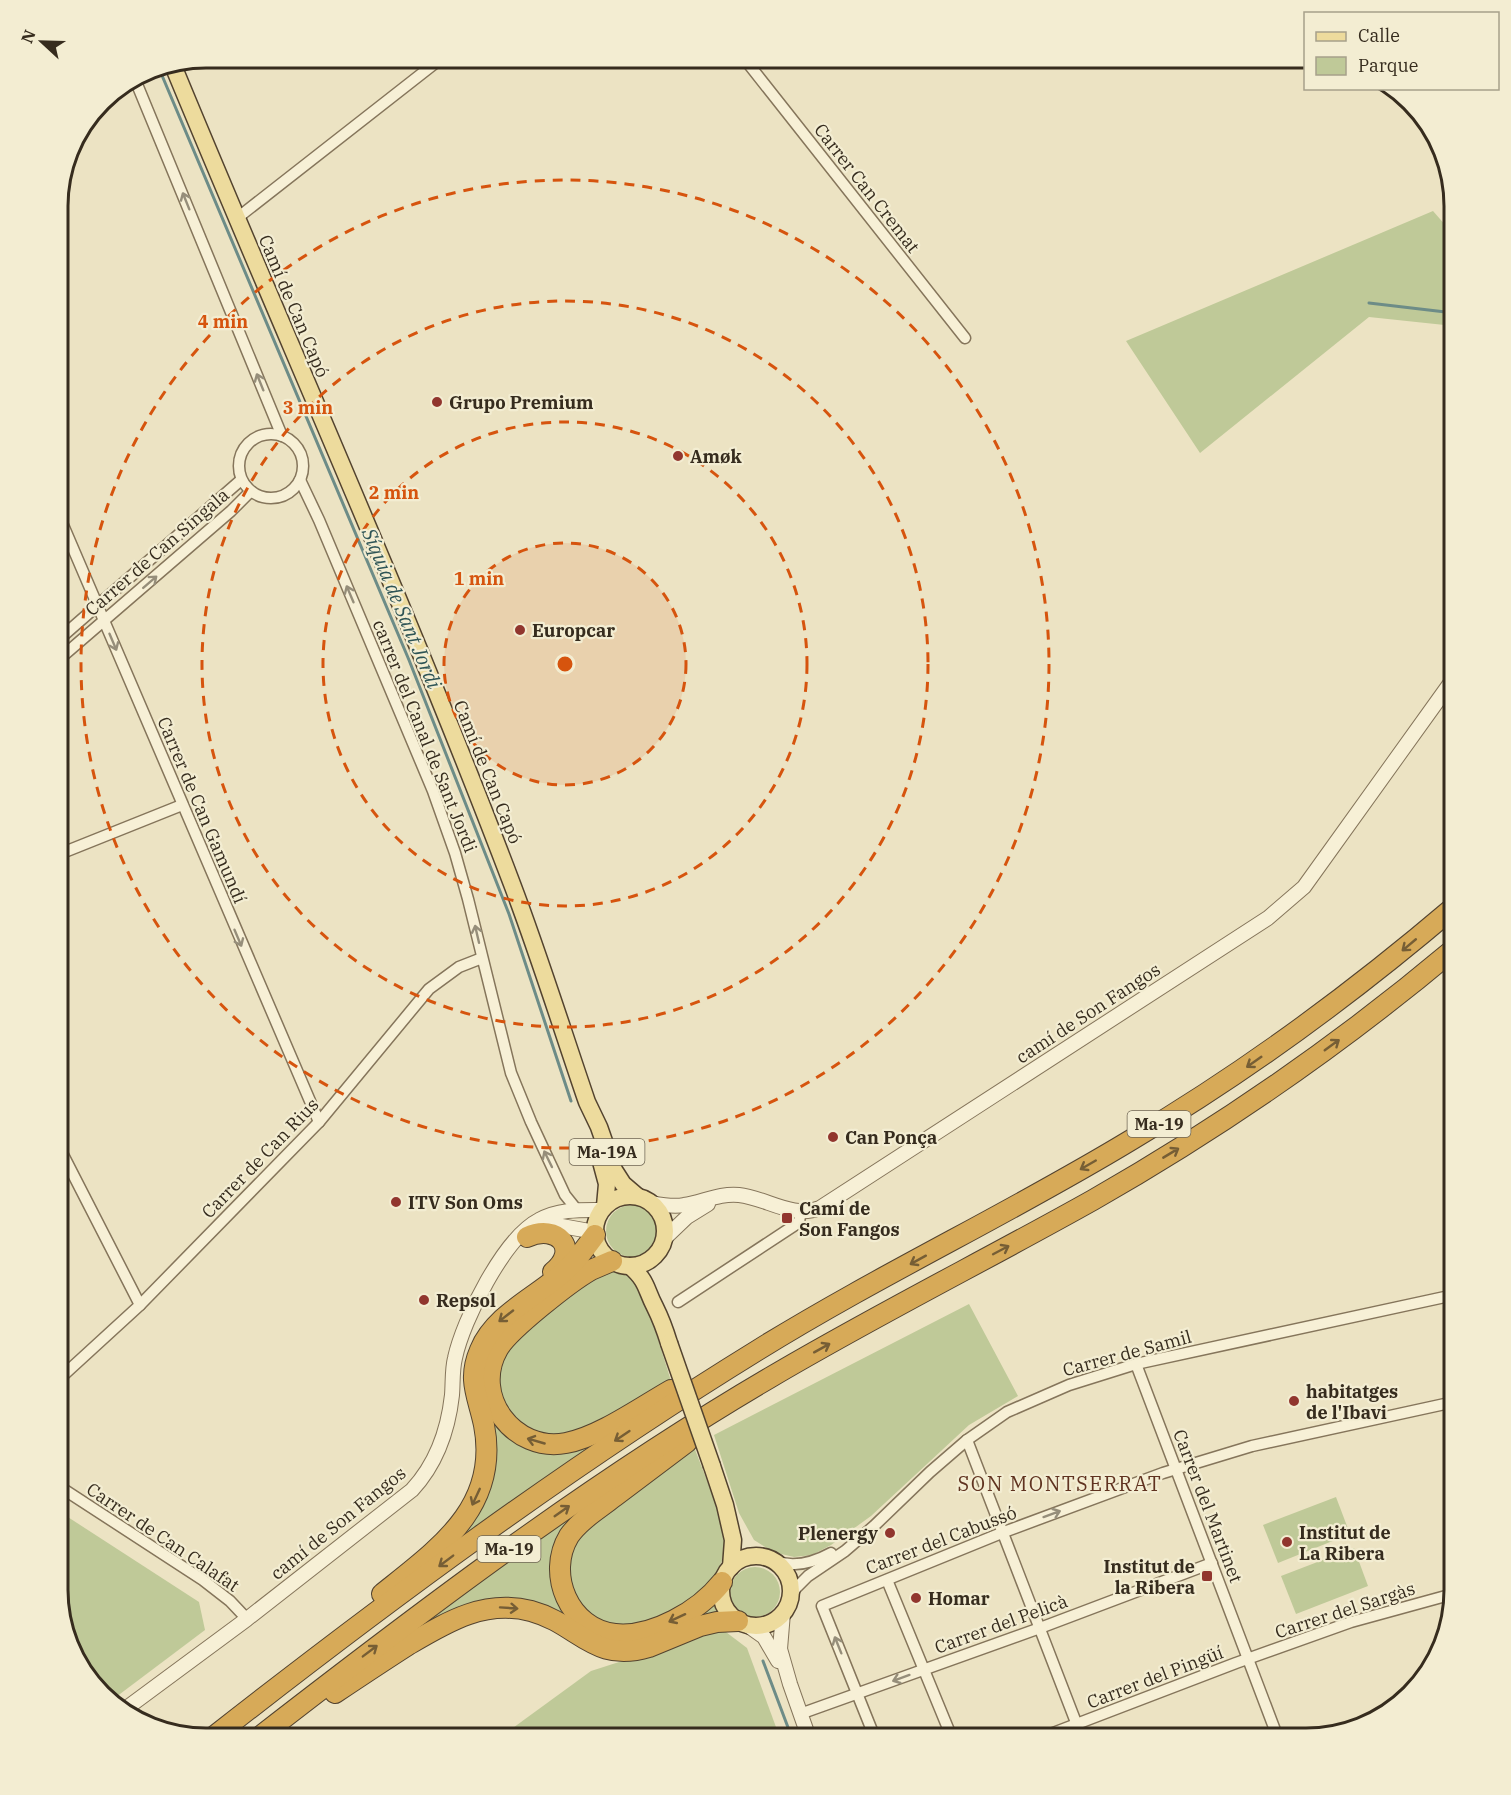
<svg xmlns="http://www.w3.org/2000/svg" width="1511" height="1795" font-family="'IBM Plex Serif',serif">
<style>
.green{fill:#bfc998}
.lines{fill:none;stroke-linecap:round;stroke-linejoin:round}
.stream{stroke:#6d8c87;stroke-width:3}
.minor-casing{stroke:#85755b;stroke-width:13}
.tertiary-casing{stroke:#85755b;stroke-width:16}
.primary-casing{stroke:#53432f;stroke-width:19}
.motorway-casing{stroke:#53432f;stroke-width:22}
.minor{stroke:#f7f0d6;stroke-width:10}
.tertiary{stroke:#f7f0d6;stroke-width:14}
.primary{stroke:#eddb9d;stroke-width:16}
.motorway{stroke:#d7aa58;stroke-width:20}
.primary-bridge-casing{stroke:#53432f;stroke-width:19;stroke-linecap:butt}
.primary-bridge{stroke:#eddb9d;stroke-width:16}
.oneway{stroke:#968e7a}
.oneway2{stroke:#765e35}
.ring{fill:none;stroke:#d6540e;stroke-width:3;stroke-dasharray:10 8}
.poi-dot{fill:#91362e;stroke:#f3edd2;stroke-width:2}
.labels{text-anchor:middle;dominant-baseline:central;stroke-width:4.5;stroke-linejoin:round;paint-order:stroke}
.shield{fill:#f3edd2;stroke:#6f6654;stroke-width:1.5}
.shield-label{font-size:16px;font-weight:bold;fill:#362c1e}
.street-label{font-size:18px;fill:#362c1e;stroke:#f3edd2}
.poi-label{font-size:18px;font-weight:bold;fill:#362c1e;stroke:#f3edd2;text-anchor:start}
.water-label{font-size:20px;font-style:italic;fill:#2e5455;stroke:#f3edd2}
.neighbourhood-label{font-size:20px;letter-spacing:1.5px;fill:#603320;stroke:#f3edd2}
.rim{fill:none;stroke:#362c1e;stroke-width:3}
.centre{fill:#d6540e;stroke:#f3edd2;stroke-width:3}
.ring-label{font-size:18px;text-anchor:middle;font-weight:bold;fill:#d6540e;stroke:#f3edd2;stroke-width:4.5;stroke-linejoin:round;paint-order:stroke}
</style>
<rect width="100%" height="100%" fill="#ece3c3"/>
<g class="green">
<path d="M1433,211l21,24v91l-85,-9 -169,136 -74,-112z"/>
<circle cx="632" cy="1231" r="26"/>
<path d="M589,1254l6,7c-23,13 -95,68 -105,89 -21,46 14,102 65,100 25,-1 47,-15 68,-27l-178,127 -1,-1c39,-36 57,-79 44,-132 -6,-29 -15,-41 0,-71 9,-18 27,-29 43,-41 21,-16 41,-31 58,-51z"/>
<path d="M615,1269l13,4 14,15 29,93 -80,45 -18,7 -29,3 -25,-11 -18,-27 -3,-28 8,-20 21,-21 55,-42 13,-10z"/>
<path d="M969,1304l49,92 -49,29 -98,91 -40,29 -19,10 -18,2 -21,-5 -19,-12 -15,-27 -25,-78z"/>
<path d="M694,1447l29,75 3,18 -2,16 -9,21 -29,28 -36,16 -19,5 -25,-2 -15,-7 -17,-19 -6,-33 9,-28z"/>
<path d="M601,1497l2,2c-14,10 -29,20 -38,34 -29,44 2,105 55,107 19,1 36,-8 53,-15 14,-6 33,-13 42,-26l7,14 -1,2c-34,1 -62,29 -96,29 -28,-1 -46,-17 -70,-30 -65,-37 -121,9 -175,43l-1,-2 149,-108z"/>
<path d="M1336,1497l14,37 -72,29 -15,-38z"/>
<path d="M57,1510l142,92 6,28 -93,70 -25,-20 -22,-43 -8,-47z"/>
<path d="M1354,1548l14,38 -72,28 -15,-38z"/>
<circle cx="755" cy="1592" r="25"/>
<path d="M722,1629l25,19 33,90h-281l92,-67z"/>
</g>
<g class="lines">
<g class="stream">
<path d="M158,66l251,594 100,254 62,187"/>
<path d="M1369,303l85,10"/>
<path d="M763,1661l29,77"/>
</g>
<defs>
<g id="minor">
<path d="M743,57l222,281"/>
<path d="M134,77l148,359"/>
<path d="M236,219l207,-162"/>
<circle cx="271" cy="466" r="32"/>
<path d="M300,480l19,40 114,271 22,62 13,46 43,174 20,49 34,73 12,15"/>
<path d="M57,511l262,611"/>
<path d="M57,641l184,-161"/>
<path d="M57,661l174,-150 19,-19"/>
<path d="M57,855l125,-50"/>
<path d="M57,1143l83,162"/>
<path d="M678,1302l117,-77 4,-4 2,-9"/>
<path d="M1136,1364l142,374"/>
<path d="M57,1381l83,-76 179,-183 110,-133 30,-22 23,-9"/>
<path d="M967,1440l115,298"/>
<path d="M57,1485l146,95 27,21 17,18"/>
<path d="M774,1561c20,7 39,2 57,-8"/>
<path d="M887,1580l65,158"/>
<path d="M790,1598l6,-10 12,-12 37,-25 29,-25 56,-54 37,-32 40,-28 62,-27 67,-21 318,-69"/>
<path d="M800,1714l240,-86 172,-65"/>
<path d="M875,1738l-53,-132 182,-74 159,-59 89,-27 202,-44"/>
<path d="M1040,1738l196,-75 115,-41 102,-28"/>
</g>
<g id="tertiary">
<path d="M652,1203c10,2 22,4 32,2 19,-3 36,-12 55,-10 28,3 53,24 81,13l448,-290 36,-31 150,-209"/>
<path d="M537,1230l19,-5 39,7"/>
<path d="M664,1239l23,-22 21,-13"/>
<path d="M783,1613l-3,36 10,35 19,54"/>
<path d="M747,1625l17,12 14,24"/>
<path d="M124,1710l123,-91 165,-129c25,-27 36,-59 40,-95 1,-12 0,-25 3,-37 8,-38 49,-120 84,-138 20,-11 41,-10 63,-10"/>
</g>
<g id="primary">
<path d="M172,63c113,274 235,544 340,821 27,71 50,145 75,218l12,25 15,43 9,14 14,12"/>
<path d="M600,1158l7,26 -2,22"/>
<circle cx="630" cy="1231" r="35"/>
<path d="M630,1266c18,16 15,22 25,41 6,12 10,23 14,36"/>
<path d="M712,1466l13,39 8,35 -2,27"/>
<circle cx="756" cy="1591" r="35"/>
</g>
<g id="motorway">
<path d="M527,1237c30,-14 54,12 26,35"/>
<path d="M612,1261c-7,3 -14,6 -21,9 -21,12 -82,60 -93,79 -27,47 16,104 68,94 33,-6 75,-36 105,-53"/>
<path d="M687,1442c-25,19 -49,37 -73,55 -15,12 -34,23 -45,39 -23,38 0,93 46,98 37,4 84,-23 107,-52"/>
<path d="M382,1594c56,-45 118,-87 102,-169 -6,-29 -17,-45 -4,-75 14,-34 52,-51 79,-74 14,-11 25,-26 36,-41"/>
<path d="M335,1693c24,-16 48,-32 73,-48 39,-23 76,-46 123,-34 48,13 62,53 118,36l51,-21 17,-4 21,-1"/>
<path d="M212,1738c176,-138 356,-271 546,-388 121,-75 251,-136 373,-210 115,-68 222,-147 323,-233"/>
<path d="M258,1738c165,-128 332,-255 513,-361 105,-62 215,-117 322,-177 128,-73 248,-156 361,-251"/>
</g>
</defs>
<use href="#minor" class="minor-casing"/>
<use href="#tertiary" class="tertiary-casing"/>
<use href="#primary" class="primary-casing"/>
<use href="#motorway" class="motorway-casing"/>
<use href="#minor" class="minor"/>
<use href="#tertiary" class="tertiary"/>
<use href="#primary" class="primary"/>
<use href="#motorway" class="motorway"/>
<defs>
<path id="primary-bridge" d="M669,1343l43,123"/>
</defs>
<use href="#primary-bridge" class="primary-bridge-casing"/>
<use href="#primary-bridge" class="primary-bridge"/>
</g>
<defs><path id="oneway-shaft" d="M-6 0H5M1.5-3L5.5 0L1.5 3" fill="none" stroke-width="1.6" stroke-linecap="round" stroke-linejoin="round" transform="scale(1.5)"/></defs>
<g class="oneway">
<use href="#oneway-shaft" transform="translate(186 201) rotate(-112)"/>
<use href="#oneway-shaft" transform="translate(260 382) rotate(-112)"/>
<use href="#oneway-shaft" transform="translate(150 582) rotate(-41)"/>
<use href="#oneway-shaft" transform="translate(350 594) rotate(-113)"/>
<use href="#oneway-shaft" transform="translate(113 642) rotate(67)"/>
<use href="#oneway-shaft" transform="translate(477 934) rotate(-103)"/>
<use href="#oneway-shaft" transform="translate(238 938) rotate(67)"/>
<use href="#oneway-shaft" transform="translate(548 1159) rotate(-116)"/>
<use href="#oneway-shaft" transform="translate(1052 1514) rotate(-20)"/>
<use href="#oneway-shaft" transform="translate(838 1645) rotate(-112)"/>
<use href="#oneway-shaft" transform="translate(901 1678) rotate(160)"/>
</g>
<g class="oneway2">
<use href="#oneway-shaft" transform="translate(1409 945) rotate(140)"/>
<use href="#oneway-shaft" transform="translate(1332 1045) rotate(-36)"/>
<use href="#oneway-shaft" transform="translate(1254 1062) rotate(145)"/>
<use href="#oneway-shaft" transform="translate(1171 1153) rotate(-31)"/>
<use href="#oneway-shaft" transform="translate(1088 1165) rotate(150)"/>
<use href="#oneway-shaft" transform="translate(1001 1250) rotate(-28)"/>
<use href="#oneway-shaft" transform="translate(918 1260) rotate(151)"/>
<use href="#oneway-shaft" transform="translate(506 1316) rotate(142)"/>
<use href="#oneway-shaft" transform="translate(822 1348) rotate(-29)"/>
<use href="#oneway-shaft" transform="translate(622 1436) rotate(146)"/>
<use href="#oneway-shaft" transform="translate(536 1441) rotate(-164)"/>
<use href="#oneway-shaft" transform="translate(476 1497) rotate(115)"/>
<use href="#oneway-shaft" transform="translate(562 1511) rotate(-35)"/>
<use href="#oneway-shaft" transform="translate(446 1561) rotate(143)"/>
<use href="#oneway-shaft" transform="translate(509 1608) rotate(4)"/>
<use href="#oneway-shaft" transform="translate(677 1618) rotate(155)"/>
<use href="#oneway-shaft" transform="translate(370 1651) rotate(-37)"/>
</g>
<circle cx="565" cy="664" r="121" fill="#d6540e" fill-opacity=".12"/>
<g class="ring">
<circle cx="565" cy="664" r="121"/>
<circle cx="565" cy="664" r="242"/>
<circle cx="565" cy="664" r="363"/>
<circle cx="565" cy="664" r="484"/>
</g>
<g class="poi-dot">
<circle cx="437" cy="402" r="6"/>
<circle cx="678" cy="456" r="6"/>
<circle cx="520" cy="630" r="6"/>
<circle cx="833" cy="1137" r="6"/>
<circle cx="396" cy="1202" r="6"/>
<rect x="781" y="1212" width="12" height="12" rx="3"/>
<circle cx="424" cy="1300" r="6"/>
<circle cx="1294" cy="1401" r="6"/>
<circle cx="890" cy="1533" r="6"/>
<circle cx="1287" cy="1542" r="6"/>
<rect x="1201" y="1570" width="12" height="12" rx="3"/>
<circle cx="916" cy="1598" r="6"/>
</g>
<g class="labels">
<g class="shield">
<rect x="1127.5" y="1111" width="63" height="26" rx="4.5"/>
<rect x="569.5" y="1139" width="75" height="26" rx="4.5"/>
<rect x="477.5" y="1536" width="63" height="26" rx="4.5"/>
</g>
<g class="shield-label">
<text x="1159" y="1124">Ma-19</text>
<text x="607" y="1152">Ma-19A</text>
<text x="509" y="1549">Ma-19</text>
</g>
<g class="street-label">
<text transform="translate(867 188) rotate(52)">Carrer Can Cremat</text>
<text transform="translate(294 306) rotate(67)">Camí de Can Capó</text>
<text transform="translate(157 552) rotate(-41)">Carrer de Can Singala</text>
<text transform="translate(425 736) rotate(68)">carrer del Canal de Sant Jordi</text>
<text transform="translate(488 772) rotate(68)">Camí de Can Capó</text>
<text transform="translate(202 810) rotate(67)">Carrer de Can Gamundí</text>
<text transform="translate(1088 1013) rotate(-33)">camí de Son Fangos</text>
<text transform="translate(260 1158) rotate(-46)">Carrer de Can Rius</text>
<text transform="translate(1127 1353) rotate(-15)">Carrer de Samil</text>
<text transform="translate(1208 1506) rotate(69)">Carrer del Martinet</text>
<text transform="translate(338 1523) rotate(-39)">camí de Son Fangos</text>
<text transform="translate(163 1537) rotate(34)">Carrer de Can Calafat</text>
<text transform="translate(941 1540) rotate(-21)">Carrer del Cabussó</text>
<text transform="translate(1345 1610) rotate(-18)">Carrer del Sargàs</text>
<text transform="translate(1001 1624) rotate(-20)">Carrer del Pelicà</text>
<text transform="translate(1155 1677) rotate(-21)">Carrer del Pingüí</text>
</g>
<g class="poi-label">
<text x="449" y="402">Grupo Premium</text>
<text x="690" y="456">Amøk</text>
<text x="532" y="630">Europcar</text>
<text x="845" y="1137">Can Ponça</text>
<text x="408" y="1202">ITV Son Oms</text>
<text x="799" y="1208">Camí de<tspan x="799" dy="21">Son Fangos</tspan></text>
<text x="436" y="1300">Repsol</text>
<text x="1306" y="1391">habitatges<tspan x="1306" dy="21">de l'Ibavi</tspan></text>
<text x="1299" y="1532">Institut de<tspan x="1299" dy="21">La Ribera</tspan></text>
<text x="878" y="1533" text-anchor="end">Plenergy</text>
<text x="1195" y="1566" text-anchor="end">Institut de<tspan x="1195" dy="21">la Ribera</tspan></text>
<text x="928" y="1598">Homar</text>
</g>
<g class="water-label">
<text transform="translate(402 608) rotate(67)">Síquia de Sant Jordi</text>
</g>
<g class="neighbourhood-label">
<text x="1060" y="1483">SON MONTSERRAT</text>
</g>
</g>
<path d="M0 0H1511V1795H0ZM206 68H1306A138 138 0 0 1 1444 206V1590A138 138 0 0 1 1306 1728H206A138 138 0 0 1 68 1590V206A138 138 0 0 1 206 68Z" fill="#f3edd2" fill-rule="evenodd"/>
<path class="rim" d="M206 68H1306A138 138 0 0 1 1444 206V1590A138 138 0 0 1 1306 1728H206A138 138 0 0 1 68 1590V206A138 138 0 0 1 206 68Z"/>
<circle cx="565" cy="664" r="9" class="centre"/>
<g class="ring-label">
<text x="223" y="328">4 min</text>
<text x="308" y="414">3 min</text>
<text x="394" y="499">2 min</text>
<text x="479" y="585">1 min</text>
</g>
<rect x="1304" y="12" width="195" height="78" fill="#f3edd2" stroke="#a7a08a" stroke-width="1.5"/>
<rect x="1316" y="32" width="30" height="9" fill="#eddb9d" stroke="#a7a08a" stroke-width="1.5"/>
<text x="1358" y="42" font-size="18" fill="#362c1e">Calle</text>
<rect x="1316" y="57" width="30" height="18" fill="#bfc998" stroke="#a7a08a" stroke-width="1.5"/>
<text x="1358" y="72" font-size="18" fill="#362c1e">Parque</text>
<g transform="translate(42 42) rotate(292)" stroke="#f3edd2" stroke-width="4.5" paint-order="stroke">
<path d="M0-4.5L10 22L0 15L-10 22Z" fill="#362c1e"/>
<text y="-9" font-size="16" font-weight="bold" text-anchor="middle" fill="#362c1e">N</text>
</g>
</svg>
